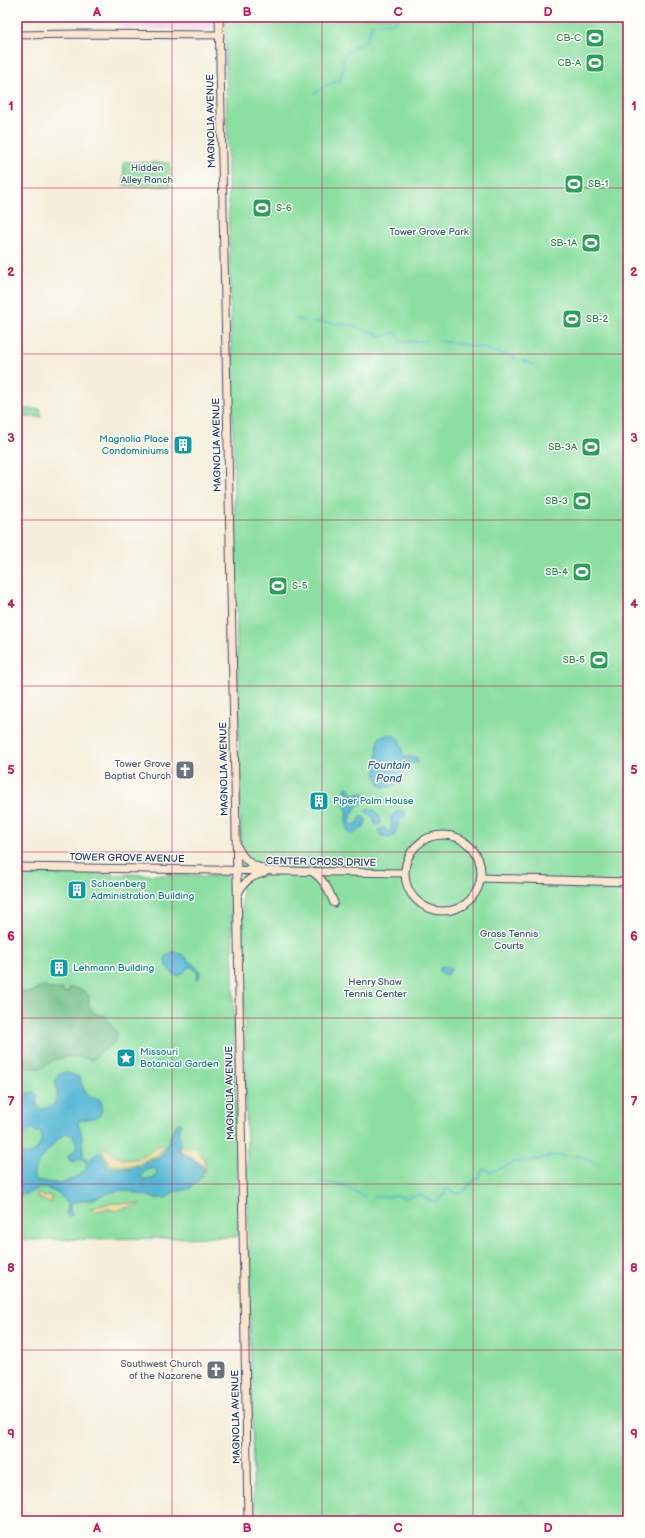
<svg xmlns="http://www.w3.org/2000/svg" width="645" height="1538" font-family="'Balsamiq Sans',sans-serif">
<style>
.built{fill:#f0d0e5}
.green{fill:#8cdfa1;stroke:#548780}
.forest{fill:#71be87;stroke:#467672}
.sand{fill:#eeda9e;stroke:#84847e}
.water{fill:#57b7d5;stroke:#39739a;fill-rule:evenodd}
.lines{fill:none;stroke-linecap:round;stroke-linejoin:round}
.stream{stroke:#57b7d5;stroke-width:1.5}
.secondary-casing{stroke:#3c4c71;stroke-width:9}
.secondary{stroke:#fce5cf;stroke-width:7}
.grid{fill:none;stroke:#c2185b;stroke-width:1;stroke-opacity:0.55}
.labels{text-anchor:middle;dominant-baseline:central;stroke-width:3;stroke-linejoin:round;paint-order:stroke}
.leisure-label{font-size:10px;fill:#27864d;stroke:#fdfcf7;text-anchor:end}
.street-label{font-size:10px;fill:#1b2f5e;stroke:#fdfcf7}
.park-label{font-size:10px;fill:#375b6f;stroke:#fdfcf7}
.culture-label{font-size:10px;fill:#0d838f;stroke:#fdfcf7;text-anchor:start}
.worship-label{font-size:10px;fill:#5b616d;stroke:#fdfcf7;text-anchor:end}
.water-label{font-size:11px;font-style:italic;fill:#305f88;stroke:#fdfcf7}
.neatline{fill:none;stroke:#c2185b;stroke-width:1.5}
.grid-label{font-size:13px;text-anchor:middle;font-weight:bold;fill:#c2185b}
</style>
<rect width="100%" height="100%" fill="#fdfcf7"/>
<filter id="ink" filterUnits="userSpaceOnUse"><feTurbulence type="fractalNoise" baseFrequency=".025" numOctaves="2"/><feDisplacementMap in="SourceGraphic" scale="8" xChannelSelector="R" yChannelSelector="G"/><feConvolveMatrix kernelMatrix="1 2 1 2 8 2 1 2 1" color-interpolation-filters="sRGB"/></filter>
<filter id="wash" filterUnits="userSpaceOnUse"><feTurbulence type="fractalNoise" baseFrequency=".012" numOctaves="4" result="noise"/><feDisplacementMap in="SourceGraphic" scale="16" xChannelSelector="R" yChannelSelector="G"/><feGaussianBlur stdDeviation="0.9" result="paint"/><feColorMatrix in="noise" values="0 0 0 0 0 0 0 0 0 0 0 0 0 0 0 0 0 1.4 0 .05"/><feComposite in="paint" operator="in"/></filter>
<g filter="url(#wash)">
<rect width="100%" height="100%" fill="#f5eeda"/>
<path class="built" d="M121,17h93v9l-1,3 -6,1 -86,-1z"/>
<g class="green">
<path d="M225,17h399l4,186v1318h-374z"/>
<path d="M124,162l46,1v24l-46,-1z"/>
<path d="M17,409h23l1,8h-24z"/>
<path d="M17,873l209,3 3,2 2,5 7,350 -2,4 -219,3z"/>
</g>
<g class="forest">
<path d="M45,985l1,4h17v3h6v-4c9,0 15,1 20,8 -1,12 3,20 16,19 3,7 9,12 12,19l-2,7 -23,19 -14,-4 -12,1 -12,3 -12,8h-15l-10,-18v-57l16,-2z"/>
<path d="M17,1058l5,17 -5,5z"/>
</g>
<g class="sand">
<path d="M159,1145h5l1,1 -8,10c-10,0 -12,7 -21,9 -8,3 -18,0 -26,0l-8,-15 4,-4c6,13 24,16 37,11 6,-3 10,-9 16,-12z"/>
<path d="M180,1146l17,3 7,10 2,13 -6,-9 -20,-13z"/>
<path d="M38,1193l6,4 6,-2 1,2v6l-14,-5z"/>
<path d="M111,1203l29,1c-7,5 -16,2 -23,7l-9,-2 -11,2 -7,-2 10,-4z"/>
</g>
<g class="water">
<path d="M386,735c15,-1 16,10 17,22h14l1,6h-15l-1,15c-6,7 -13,12 -22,7l-4,-9 2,-34 2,-5z"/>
<path d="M346,787l4,1 1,4 3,3 9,-2 4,2 1,3 -12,9 -5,9 -1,7 3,2 5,-2 3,-7h2l3,3 -2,8 -12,8c-8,-3 -6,-18 -5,-26l-4,-4 2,-5 3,-3 -3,-8z"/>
<path d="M368,808c7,1 12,7 13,14l-1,3 -5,-1 -2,-8 -6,-3 -1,-2z"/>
<path d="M399,810l5,1 2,4 -7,7 -5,14 -5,2 -9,-3 -2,-4 3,-3h3l5,4 3,-1c0,-11 -5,-14 7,-21z"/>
<path d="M172,952c10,0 11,4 18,10 7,6 13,8 8,18l-2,-1 2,-5 -1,-3 -5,-4h-4l-4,5 -6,4c-8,-1 -12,-11 -13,-18l3,-4z"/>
<path d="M441,967h8l2,1c-1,8 -9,9 -12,2z"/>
<path d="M66,1072l13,5c3,7 4,14 11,20 3,2 6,0 9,2 5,4 3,14 -1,18l-17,3 -3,3 4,13 1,20 7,4 7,-7h4l6,14 22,2 11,-2 11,-8h7l4,-3 12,-28 5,-6 2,3 -2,9 1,8 -2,8 18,12 8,7 -2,7 -9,10 -4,3 -16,3 -6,6h-12l-31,-8 -17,3 -14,6 -22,4 -1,7 3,5 -5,1 -2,-5 1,-2 1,-5c-6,-9 -18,-18 -30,-15 -8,2 -11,6 -21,6v-98h4l12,-5 5,4 -2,7 2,5 6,1 9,-3c1,-3 3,-6 4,-9 2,-11 -8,-22 9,-25zM30,1130h2l4,2h5c3,11 -8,29 -21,20 -3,-9 1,-18 10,-22zM66,1133c8,2 12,9 10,16l-8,7 1,4 4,2 9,-4 4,5 1,4c-7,9 -21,17 -33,16 -4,0 -8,-1 -12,-2 -3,0 -7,0 -8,-4 -4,-8 24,-40 32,-44zM153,1168l4,4 -2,6 -9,2 -4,-2 -1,-2c2,-4 7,-7 12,-8z"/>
</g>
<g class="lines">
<g class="stream">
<path d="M315,93l10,-7 14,-5c6,-9 1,-17 5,-25 5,-10 19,-11 23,-17 2,-4 3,-9 4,-13l8,-3h14l6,-6"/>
<path d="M296,319l8,2"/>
<path d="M312,322l39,2 11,6 8,1 11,5 16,-3 5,9h2l23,-1"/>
<path d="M439,341l39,6 38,11"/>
<path d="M523,361l11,4"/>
<path d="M574,1156l10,1 9,6"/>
<path d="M316,1181l27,4 22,12"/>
<path d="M373,1197l25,-1 7,2 7,-2 9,-1 11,6 4,1 9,-8v-4l1,-1 10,4h6l12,-13 5,-3 4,-8c12,6 21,-3 32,-7 3,-1 6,0 9,0 14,-1 27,-9 41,-6"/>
</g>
</g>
</g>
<g filter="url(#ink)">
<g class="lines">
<defs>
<g id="secondary">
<path d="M219,17l18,862 11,642"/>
<path d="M17,35l60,-1 143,1"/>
<circle cx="443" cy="873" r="38"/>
<path d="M237,846c6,12 12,19 25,22"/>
<path d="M17,867l387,6"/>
<path d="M311,871c12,7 18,19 23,32"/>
<path d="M481,878l147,4"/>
<path d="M238,894c5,-12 13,-18 26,-21"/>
</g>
</defs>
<use href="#secondary" class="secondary-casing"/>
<use href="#secondary" class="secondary"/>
</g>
</g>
<path class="grid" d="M172,17v1504M322,17v1504M473,17v1504M17,188h611M17,354h611M17,520h611M17,686h611M17,852h611M17,1018h611M17,1184h611M17,1350h611"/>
<defs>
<symbol id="stadium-square" viewBox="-11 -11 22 22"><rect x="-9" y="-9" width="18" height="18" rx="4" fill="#2e9e5b" stroke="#fdfcf7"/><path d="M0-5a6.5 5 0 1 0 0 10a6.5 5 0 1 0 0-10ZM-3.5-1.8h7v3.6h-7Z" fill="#fff"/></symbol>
<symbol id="building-square" viewBox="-11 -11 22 22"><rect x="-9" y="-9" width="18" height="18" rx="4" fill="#0f9aa8" stroke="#fdfcf7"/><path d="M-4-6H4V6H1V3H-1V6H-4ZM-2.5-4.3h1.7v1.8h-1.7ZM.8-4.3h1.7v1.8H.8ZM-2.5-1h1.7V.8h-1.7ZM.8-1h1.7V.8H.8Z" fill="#fff"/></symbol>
<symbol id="church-square" viewBox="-11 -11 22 22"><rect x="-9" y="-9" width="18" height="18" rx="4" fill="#6b7280" stroke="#fdfcf7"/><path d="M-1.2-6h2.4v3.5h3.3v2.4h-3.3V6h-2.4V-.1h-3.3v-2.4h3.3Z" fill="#fff"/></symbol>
<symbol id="sight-square" viewBox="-11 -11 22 22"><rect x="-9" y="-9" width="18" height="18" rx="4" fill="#0f9aa8" stroke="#fdfcf7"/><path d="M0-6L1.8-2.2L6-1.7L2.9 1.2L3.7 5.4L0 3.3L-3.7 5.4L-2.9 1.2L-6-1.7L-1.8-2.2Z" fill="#fff"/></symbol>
</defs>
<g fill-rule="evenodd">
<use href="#stadium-square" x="584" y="27" width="22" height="22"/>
<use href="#stadium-square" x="584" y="52" width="22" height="22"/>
<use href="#stadium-square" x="563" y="173" width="22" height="22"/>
<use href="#stadium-square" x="251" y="197" width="22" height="22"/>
<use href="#stadium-square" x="580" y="232" width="22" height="22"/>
<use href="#stadium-square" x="561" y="308" width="22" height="22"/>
<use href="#building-square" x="172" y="434" width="22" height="22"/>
<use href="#stadium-square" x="580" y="436" width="22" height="22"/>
<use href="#stadium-square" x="571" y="490" width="22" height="22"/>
<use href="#stadium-square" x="571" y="561" width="22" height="22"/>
<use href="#stadium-square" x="267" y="575" width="22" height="22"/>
<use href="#stadium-square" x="588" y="649" width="22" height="22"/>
<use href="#church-square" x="174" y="759" width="22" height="22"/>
<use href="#building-square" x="308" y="790" width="22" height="22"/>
<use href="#building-square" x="66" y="879" width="22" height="22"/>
<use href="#building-square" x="48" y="957" width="22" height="22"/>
<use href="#sight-square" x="115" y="1047" width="22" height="22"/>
<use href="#church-square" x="205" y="1359" width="22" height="22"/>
</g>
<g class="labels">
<g class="leisure-label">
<text x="581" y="38">CB-C</text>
<text x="581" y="63">CB-A</text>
<text x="588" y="184" text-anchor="start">SB-1</text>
<text x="276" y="208" text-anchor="start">S-6</text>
<text x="577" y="243">SB-1A</text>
<text x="586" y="319" text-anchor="start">SB-2</text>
<text x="577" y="447">SB-3A</text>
<text x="568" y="501">SB-3</text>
<text x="568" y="572">SB-4</text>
<text x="292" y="586" text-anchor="start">S-5</text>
<text x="585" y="660">SB-5</text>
</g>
<g class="street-label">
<text transform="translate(211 121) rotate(-91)">MAGNOLIA AVENUE</text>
<text transform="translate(217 445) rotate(-91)">MAGNOLIA AVENUE</text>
<text transform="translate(224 769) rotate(-91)">MAGNOLIA AVENUE</text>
<text transform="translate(127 858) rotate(1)">TOWER GROVE AVENUE</text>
<text transform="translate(321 862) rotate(1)">CENTER CROSS DRIVE</text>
<text transform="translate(230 1093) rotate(-91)">MAGNOLIA AVENUE</text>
<text transform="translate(236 1417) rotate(-91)">MAGNOLIA AVENUE</text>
</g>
<g class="park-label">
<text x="147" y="168">Hidden<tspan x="147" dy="12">Alley Ranch</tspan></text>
<text x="429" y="232">Tower Grove Park</text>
<text x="509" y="934">Grass Tennis<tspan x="509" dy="12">Courts</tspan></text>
<text x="375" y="982">Henry Shaw<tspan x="375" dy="12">Tennis Center</tspan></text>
</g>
<g class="culture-label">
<text x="169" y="439" text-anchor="end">Magnolia Place<tspan x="169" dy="12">Condominiums</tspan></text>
<text x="333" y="801">Piper Palm House</text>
<text x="91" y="884">Schoenberg<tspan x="91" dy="12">Administration Building</tspan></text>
<text x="73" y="968">Lehmann Building</text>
<text x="140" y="1052">Missouri<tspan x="140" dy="12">Botanical Garden</tspan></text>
</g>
<g class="worship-label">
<text x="171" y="764">Tower Grove<tspan x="171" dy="12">Baptist Church</tspan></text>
<text x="202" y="1364">Southwest Church<tspan x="202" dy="12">of the Nazarene</tspan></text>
</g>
<g class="water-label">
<text x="389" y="765">Fountain<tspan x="389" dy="13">Pond</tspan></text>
</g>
</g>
<rect width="645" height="1538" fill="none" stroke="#fdfcf7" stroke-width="44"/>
<rect x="22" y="22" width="601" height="1494" class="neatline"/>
<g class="grid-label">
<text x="97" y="16">A</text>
<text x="247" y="16">B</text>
<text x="398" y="16">C</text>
<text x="548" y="16">D</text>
<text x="11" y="110">1</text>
<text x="634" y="110">1</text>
<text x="11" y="276">2</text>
<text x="634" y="276">2</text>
<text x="11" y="442">3</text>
<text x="634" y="442">3</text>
<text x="11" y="608">4</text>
<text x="634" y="608">4</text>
<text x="11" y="774">5</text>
<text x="634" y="774">5</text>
<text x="11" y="940">6</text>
<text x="634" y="940">6</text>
<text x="11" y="1106">7</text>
<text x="634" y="1106">7</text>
<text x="11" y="1272">8</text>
<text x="634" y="1272">8</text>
<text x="11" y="1438">9</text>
<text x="634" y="1438">9</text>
<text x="97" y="1532">A</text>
<text x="247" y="1532">B</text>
<text x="398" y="1532">C</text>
<text x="548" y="1532">D</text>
</g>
</svg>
